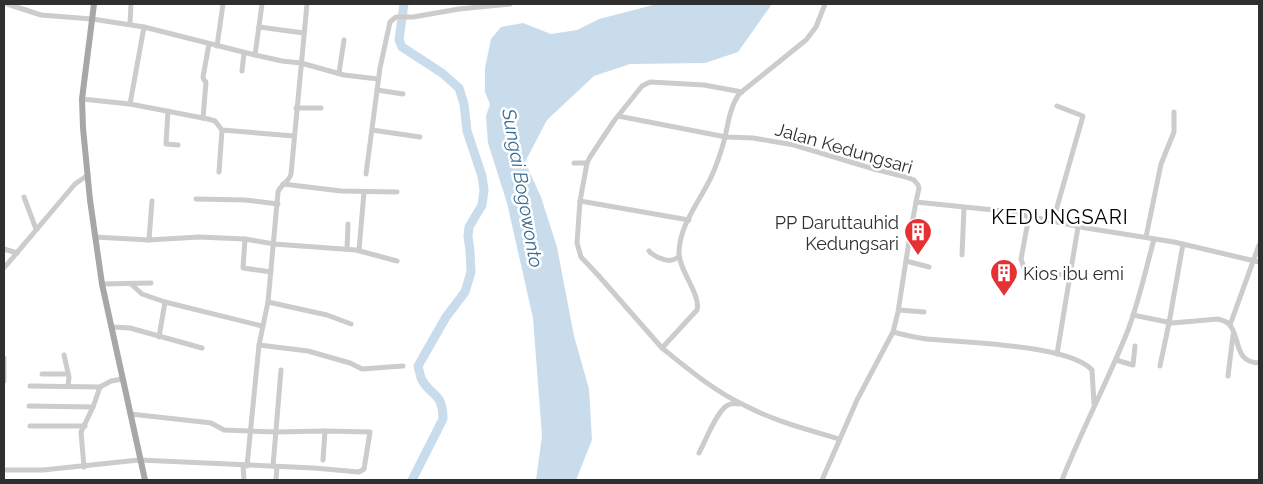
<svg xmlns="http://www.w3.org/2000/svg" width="1263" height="484" font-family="Raleway,sans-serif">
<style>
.water{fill:#c9dcec}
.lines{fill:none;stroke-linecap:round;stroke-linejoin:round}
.river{stroke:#c9dcec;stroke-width:9}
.minor{stroke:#ccc;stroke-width:5}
.major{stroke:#a7a7a7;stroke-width:6}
.labels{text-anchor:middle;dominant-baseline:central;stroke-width:5;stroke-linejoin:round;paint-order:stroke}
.street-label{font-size:18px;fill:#2f2f2f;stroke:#fff}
.poi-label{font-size:18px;fill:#2f2f2f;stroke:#fff;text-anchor:end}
.water-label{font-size:19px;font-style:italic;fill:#3c6c92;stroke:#fff}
.quarter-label{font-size:20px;letter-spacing:1px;fill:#000;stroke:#fff}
</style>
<rect width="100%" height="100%" fill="#fff"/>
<path class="water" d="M657,4h115l-34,48 -33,11 -75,1 -36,12 -47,44 -22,42 16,35 16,50 17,89 15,53 3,51 -16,40h-40l6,-44 -9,-118 -26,-115 -19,-60 -2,-27 4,-12 -5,-12v-24l6,-29 10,-12 22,-4 28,11 26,-4 22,-11z"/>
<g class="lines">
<path class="river" d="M404,4l-5,36 3,7 40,26 17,15 5,16 3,27 15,45 2,14 -2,15 -13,22 -1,9 2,15 1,21 -6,20 -19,25 -28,49c1,4 2,8 3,12 9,19 22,13 22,41l-31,61"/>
<g class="minor">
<path d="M7,4l34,11 51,4 52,8 111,28 27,6 19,2 43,12 34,4"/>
<path d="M825,4l-9,23 -10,13 -67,54c-11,16 -11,36 -17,54 -4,13 -9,27 -16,39 -11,20 -27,42 -27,66 0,18 22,41 18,57l-35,38c26,21 52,43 82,57 30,16 62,24 95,34"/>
<path d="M130,24l1,-20"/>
<path d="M259,27l45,6"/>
<path d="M217,46l6,-42"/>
<path d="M255,55l7,-51"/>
<path d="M242,71l2,-18"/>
<path d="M339,73l5,-33"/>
<path d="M377,90l26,4"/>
<path d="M82,99l48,5 78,15 7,2 7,9 72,6"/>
<path d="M130,104l14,-77"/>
<path d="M296,108h25"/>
<path d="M168,111l-2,33 12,1"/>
<path d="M618,116l108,21 27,1 41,7 80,24 32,8 8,3 4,5 1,3 -3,14 87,9 83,17 88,14 85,20"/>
<path d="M203,118l3,-36 -2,-2 -1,-3 6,-33"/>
<path d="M372,130l48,7"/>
<path d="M574,163h13"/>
<path d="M219,172l3,-42"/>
<path d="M366,174l14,-106 10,-46 6,-5h17l46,-8 51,-5"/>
<path d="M283,184l58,7 56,1"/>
<path d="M24,197l12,32"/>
<path d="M196,199l49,1 33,4"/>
<path d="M580,201l109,19"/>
<path d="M1029,216l-8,43 3,9 46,8"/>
<path d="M1053,221l30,-105 -26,-10"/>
<path d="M95,237l54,3 50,-3 46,2 29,5 82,6 41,11"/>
<path d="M1146,237l15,-73 13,-32v-20"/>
<path d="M245,239l-2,29 28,4"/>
<path d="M149,240l3,-39"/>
<path d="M4,249l13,4"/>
<path d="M347,249l1,-25"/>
<path d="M359,250l5,-58"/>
<path d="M649,251c3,4 16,11 23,9 2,0 6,-3 7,-4"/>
<path d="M962,255l2,-47"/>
<path d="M906,261l23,6"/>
<path d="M4,268l71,-84 13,-9"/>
<path d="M102,284l49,-1"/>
<path d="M131,284l11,10 23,8"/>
<path d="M268,302l59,13 24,9"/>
<path d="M899,310l25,2"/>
<path d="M1133,315l39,8 46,-4c4,1 8,2 11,5 12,13 4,38 30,39"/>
<path d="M1230,325l29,-80"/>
<path d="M112,327l18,1 72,20"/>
<path d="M893,332c12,3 23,6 34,7 35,3 143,6 165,31l2,34"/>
<path d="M159,337l6,-35 97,24"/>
<path d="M259,345l49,6 42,12 12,6 41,-3"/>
<path d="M662,348l-64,-73 -17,-18 -4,-14 3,-42 7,-38 3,-6 24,-36 28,-35 8,-4 54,3 38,7"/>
<path d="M1057,354l21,-127"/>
<path d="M64,355l5,22 -1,9"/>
<path d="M4,358v23"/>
<path d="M1116,360l17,5 2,-19"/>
<path d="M1160,366l9,-43 14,-79"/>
<path d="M42,374h26"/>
<path d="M1228,376l5,-41"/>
<path d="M30,386l70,1"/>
<path d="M29,406l64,1"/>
<path d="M30,426h55"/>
<path d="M699,453c6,-11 18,-43 29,-48 4,-2 7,-2 11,-1"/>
<path d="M323,460l2,-29"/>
<path d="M243,465l1,15"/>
<path d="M247,466l12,-121 9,-43 10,-110c3,-8 11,-10 13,-18l16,-170"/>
<path d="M273,466l8,-96"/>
<path d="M84,467l-3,-35 12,-25 7,-20 11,-6 12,-2"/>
<path d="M4,470h39l96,-10 175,8 45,4 5,-3 6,-37 -45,-1 -49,1 -52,-2 -13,-7 -8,-1 -73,-8"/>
<path d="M276,480l1,-13"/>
<path d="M822,480l35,-80 36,-68 5,-20 12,-77 6,-33"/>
<path d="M1062,480c20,-51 46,-99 66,-150 11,-29 18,-61 26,-91"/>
</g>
<path class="major" d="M94,4l-12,95 1,29 7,72 12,84 43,196"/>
</g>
<defs>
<symbol id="building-pin" viewBox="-11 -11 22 30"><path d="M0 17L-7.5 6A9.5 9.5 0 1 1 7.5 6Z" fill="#e63034" stroke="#fff"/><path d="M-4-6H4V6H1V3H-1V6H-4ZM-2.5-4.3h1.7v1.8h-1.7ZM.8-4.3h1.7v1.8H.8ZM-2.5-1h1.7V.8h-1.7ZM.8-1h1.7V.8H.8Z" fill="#fff"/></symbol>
</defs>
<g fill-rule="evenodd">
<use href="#building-pin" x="902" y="216" width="32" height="43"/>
<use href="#building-pin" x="988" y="257" width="32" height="43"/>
</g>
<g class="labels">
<g class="street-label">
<text transform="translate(844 148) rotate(16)">Jalan Kedungsari</text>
</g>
<g class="poi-label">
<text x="899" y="222">PP Daruttauhid<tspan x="899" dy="21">Kedungsari</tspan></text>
<text x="1023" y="273" text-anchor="start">Kios ibu emi</text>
</g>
<g class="water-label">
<text transform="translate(523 188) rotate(80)">Sungai Bogowonto</text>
</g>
<g class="quarter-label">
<text x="1060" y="217">KEDUNGSARI</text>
</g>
</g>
<rect width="1263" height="484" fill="none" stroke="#2f2f2f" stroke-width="10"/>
</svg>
